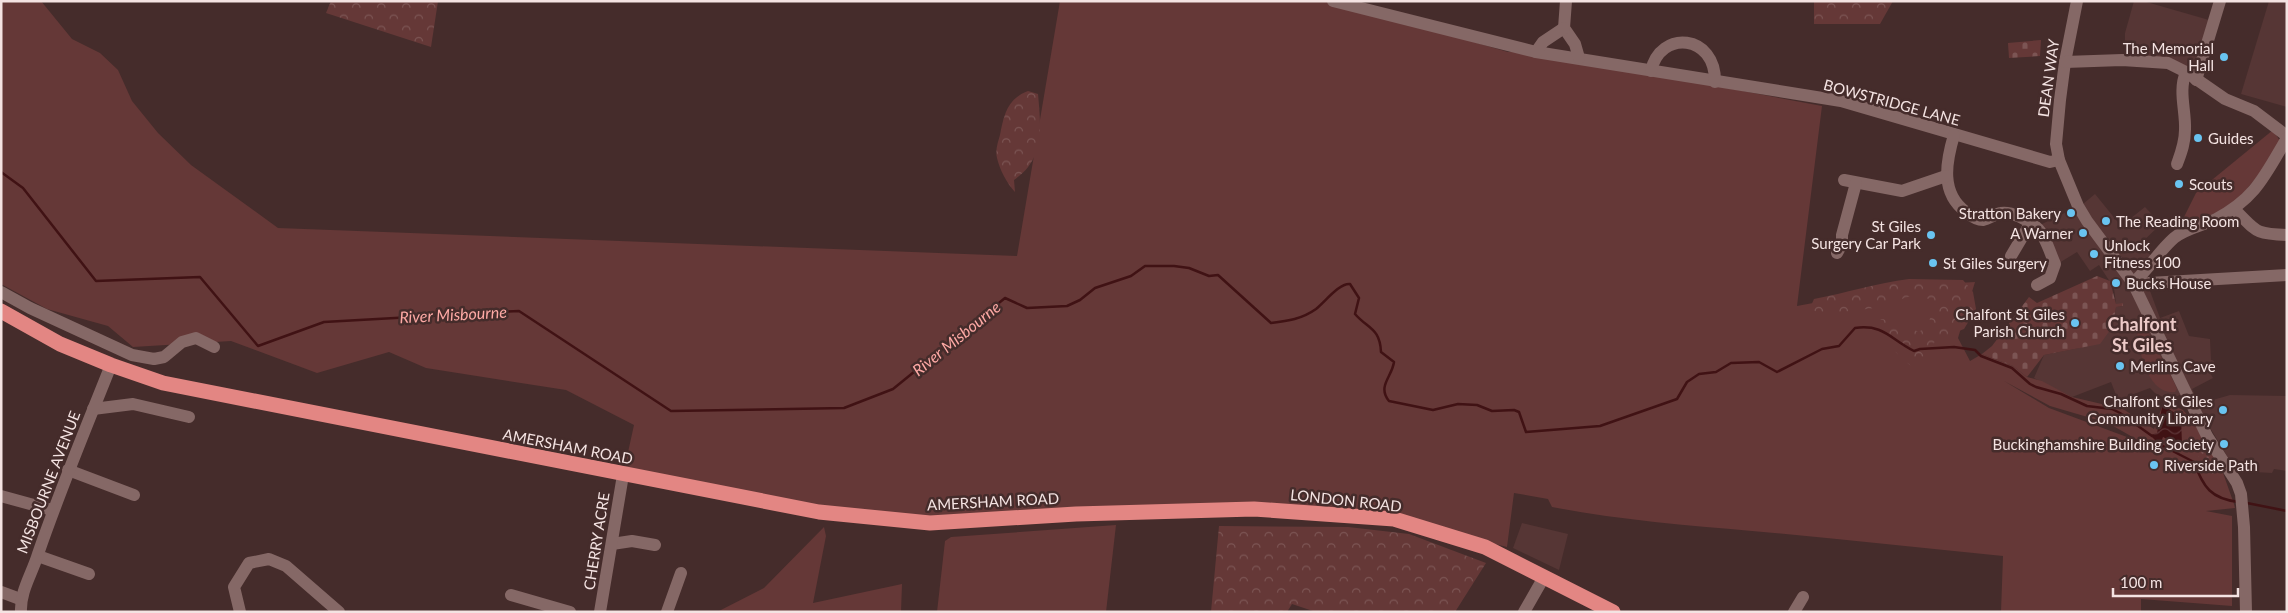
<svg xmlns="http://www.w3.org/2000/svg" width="2288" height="613" font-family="Lato,sans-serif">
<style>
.built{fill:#563635}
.grass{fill:#653837;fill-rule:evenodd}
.forest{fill:url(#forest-crowns)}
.cemetery{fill:url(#cemetery-stones)}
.park{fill:url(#park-dots)}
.water{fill:url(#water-waves)}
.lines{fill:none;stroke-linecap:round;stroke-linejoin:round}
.stream{stroke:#401214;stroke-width:2.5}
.minor{stroke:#856866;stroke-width:12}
.highway{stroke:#e38683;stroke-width:15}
.poi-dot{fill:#69c4f1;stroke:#452c2b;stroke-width:2}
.labels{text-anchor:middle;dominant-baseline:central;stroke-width:5;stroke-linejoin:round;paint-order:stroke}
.poi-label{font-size:15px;fill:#f4e3e2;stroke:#452c2b;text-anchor:start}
.street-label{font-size:15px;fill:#f4e3e2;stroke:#452c2b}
.water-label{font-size:16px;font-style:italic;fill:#fea9a5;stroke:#452c2b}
.quarter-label{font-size:18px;font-weight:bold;fill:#eccac8;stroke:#452c2b}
</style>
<defs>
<pattern id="forest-crowns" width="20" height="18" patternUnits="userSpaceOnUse" patternTransform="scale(1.25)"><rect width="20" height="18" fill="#653837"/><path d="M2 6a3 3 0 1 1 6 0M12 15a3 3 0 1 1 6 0" fill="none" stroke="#7c5554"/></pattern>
<pattern id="cemetery-stones" width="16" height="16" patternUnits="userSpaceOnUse" patternTransform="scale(1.25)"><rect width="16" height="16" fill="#653837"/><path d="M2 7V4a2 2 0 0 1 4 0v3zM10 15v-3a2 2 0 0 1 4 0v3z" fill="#7c5554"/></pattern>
<pattern id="park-dots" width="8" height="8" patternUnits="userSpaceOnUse" patternTransform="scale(1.25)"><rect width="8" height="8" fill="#653837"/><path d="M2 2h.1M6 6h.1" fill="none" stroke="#7c5554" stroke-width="1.8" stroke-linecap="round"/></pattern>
<pattern id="water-waves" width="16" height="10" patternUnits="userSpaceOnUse" patternTransform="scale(1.25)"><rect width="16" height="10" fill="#401214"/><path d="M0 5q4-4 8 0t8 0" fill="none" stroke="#5c3436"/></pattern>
</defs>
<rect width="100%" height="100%" fill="#452c2b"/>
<g class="built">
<path d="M2134,1h9l66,19 -15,53 -65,-18 -4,-8v-14z"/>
<path d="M2269,1h18v106l-46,-13z"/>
<path d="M2095,194l26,32 24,-19 16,17 -22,21 14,12 -7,23 14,38 19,-7 10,25 21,3 1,21 3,1 -1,4 -6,3 6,10 -21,11 7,15 31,-9 57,1v75l-13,-2 -2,4 -36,-2 -48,-80 -19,9 -14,-7 -5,-5 -32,12 -7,-18 -39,15 -38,-19 10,-23 35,-7 34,-22 3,-19 7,-1 -7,-2 -2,-16 -15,-23 -9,6 -13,-19 -18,11 -19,-38 43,-21z"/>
<path d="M1522,523l46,11 -9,36 -46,-22z"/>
</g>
<g class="grass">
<path d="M1,1h40l31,38 28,14 18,17 14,31 26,32 33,32 87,63 739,28 43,-255h273l175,51h28l286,54 -25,200 107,-20 71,-4 -17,56 12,23 12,-7 31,12 14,11 15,4 30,16 51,12 31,20 10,-28 19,9 9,10 30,50 12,34 1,4 -29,3 26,5v90l-91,-7v13h-140l2,-56c-84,-8 -167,-18 -251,-25 -67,-6 -133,-11 -200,-24l-4,-8 -34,-6 -7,54 -113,-28 -155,-10 -309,14 -307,-48 11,-50 -68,-35 -140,-22 -37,-16 -72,21 -86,-32 -98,6 -25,-21 -61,-17 -46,-25zM2004,381l46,25 58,17 35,20 -94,-35z"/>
<path d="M2273,130l7,11 -10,21 -38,44 -50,21 -1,-4 15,-30z"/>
<path d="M2142,321l32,61 3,7 -2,3c-30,3 -37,-48 -39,-69z"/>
<path d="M1116,525l-10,87h-169l8,-71 6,-4z"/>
<path d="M824,527l2,9 -13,67 89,-19 -1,28h-184l47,-24z"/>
</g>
<g class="forest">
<path d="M331,1h107l-7,46 -105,-34z"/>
<path d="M1814,1h79l-13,23h-66z"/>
<path d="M1028,91l10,3c3,34 7,65 -24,86l1,12c-9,-10 -15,-22 -18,-34 -2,-8 1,-16 3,-23 4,-20 7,-36 28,-44z"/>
<path d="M1909,279l54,1 10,12 3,17 -12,20 -29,11 -5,17 -14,12c-17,-10 -25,-25 -41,-36l6,-14 15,2 23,11 10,-8 4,-24 -19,-5 -40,13 -52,7 -12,-7 4,-9c32,-6 63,-16 95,-20z"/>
<path d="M1219,526l129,1 61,7 77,29 -31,49h-139l-24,-8 -5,8h-76z"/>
</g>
<g class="cemetery">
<path d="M2041,40l-1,16 -31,2 -1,-15z"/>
<path d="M2097,276l13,5 6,23 7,-1v3l-7,1 -3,19 -13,18 -56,11 -17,22 -14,-11 -31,-12 10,-8 37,-49 8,6z"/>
</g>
<path class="park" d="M2208,449l14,21 -11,7 -14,-23z"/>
<path class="water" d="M2164,406l17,11 1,27 -7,-1 -12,-6 -3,8 -10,-10 7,-2 5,-26z"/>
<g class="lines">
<g class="stream">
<path d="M1,172l22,16 73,93 104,-4 58,69 66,-24 195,-11 152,100 173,-3 49,-19 112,-91 22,10 40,-2 13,-6 15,-12 36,-12 14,-10h29l15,2 20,8 9,-1 53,48c17,-2 31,-4 45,-14 9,-7 23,-26 34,-25l9,14 -4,16c13,15 25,14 26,38l13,10c-2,15 -17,24 -5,39l44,9 25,-6 19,1 15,6 22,-1 5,2 7,20 74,-6 77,-27 10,-17 12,-8 17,-2 15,-9 28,-1 18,10 45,-23 17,-3 16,-18c29,-4 35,11 59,23l6,-2 34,-2 21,3 6,6 31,12 18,16 6,3 25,7 26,12 25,3 8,4 32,23"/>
<path d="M2159,444l35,18c9,25 17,37 45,40"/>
<path d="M2247,503l40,8"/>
</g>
<g class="minor">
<path d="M1333,1l203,51 305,49 209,61 9,-2"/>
<path d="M1566,1l-2,27 11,16 4,14"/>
<path d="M2077,1l-12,61 -5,38 -4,44 3,16 19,46 9,15 46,62 74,153 30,47 4,11 3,33 2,85"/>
<path d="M1536,52l7,-10 21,-14"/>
<path d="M2065,62l57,-2 46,3 18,9 39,27 29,12 33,25"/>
<path d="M1651,71c9,-42 65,-37 64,11"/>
<path d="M2196,80l24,-79"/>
<path d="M1954,135c-8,27 -14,58 12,77 5,4 11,8 17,8 6,-1 12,-6 18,-7 10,-2 27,7 35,14 9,7 14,26 19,37l-5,14 -13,7"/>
<path d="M2177,164c4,-11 8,-21 8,-34 1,-19 -7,-39 1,-58"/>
<path d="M1844,180l58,11 44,-15"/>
<path d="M2234,209c23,22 19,25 53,26"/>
<path d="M1837,253l5,-9v-9l14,-52"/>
<path d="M2011,256l19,-32"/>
<path d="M2133,283c16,-14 26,-32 41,-45 12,-10 28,-12 42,-19 40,-21 49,-44 71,-81"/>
<path d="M2136,288l13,-5 138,-8"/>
<path d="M1,292l29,16 102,47 22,4 10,-2 18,-15 14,-4 18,9"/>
<path d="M93,409l40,-5 56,13"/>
<path d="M68,470l66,25"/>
<path d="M1,496l51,14"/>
<path d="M612,544l20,-3 23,4"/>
<path d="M38,556l51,18"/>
<path d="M1,592l19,7"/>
<path d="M511,595l59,17"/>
<path d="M21,612c-1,-21 11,-38 17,-58 22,-64 48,-126 73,-189"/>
<path d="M240,612l-6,-25 15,-24 20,-4 17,7 53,46"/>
<path d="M600,612l23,-137"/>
<path d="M667,612l14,-39"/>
<path d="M1524,612l20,-35"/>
<path d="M1794,612l9,-15"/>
</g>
<path class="highway" d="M1,311l59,33 51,21 52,18 656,129 111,11 146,-9 178,-5 140,10 91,28 128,65"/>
</g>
<g class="poi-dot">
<circle cx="2224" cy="57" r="5"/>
<circle cx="2198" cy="138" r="5"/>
<circle cx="2179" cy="184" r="5"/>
<circle cx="2071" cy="213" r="5"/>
<circle cx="2106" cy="221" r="5"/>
<circle cx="2083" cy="233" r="5"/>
<circle cx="1931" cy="235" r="5"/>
<circle cx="2094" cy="254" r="5"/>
<circle cx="1933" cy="263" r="5"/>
<circle cx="2116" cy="283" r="5"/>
<circle cx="2075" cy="323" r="5"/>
<circle cx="2120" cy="366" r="5"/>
<circle cx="2223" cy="410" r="5"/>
<circle cx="2224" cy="444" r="5"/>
<circle cx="2154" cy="465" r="5"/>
</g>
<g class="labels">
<g class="poi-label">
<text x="2214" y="48" text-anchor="end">The Memorial<tspan x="2214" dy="17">Hall</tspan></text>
<text x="2208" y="138">Guides</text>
<text x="2189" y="184">Scouts</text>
<text x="2061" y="213" text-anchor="end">Stratton Bakery</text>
<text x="2116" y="221">The Reading Room</text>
<text x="1921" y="226" text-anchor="end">St Giles<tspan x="1921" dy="17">Surgery Car Park</tspan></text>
<text x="2073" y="233" text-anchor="end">A Warner</text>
<text x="2104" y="245">Unlock<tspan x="2104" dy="17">Fitness 100</tspan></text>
<text x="1943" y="263">St Giles Surgery</text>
<text x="2126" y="283">Bucks House</text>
<text x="2065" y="314" text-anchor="end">Chalfont St Giles<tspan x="2065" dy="17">Parish Church</tspan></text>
<text x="2130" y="366">Merlins Cave</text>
<text x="2213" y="401" text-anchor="end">Chalfont St Giles<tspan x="2213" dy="17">Community Library</tspan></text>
<text x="2214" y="444" text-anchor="end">Buckinghamshire Building Society</text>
<text x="2164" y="465">Riverside Path</text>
</g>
<g class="street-label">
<text transform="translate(2048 78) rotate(-82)">DEAN WAY</text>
<text transform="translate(1892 102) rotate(15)">BOWSTRIDGE LANE</text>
<text transform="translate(568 446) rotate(11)">AMERSHAM ROAD</text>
<text transform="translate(48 482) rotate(-69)">MISBOURNE AVENUE</text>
<text transform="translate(1346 500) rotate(6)">LONDON ROAD</text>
<text transform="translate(993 501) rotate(-3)">AMERSHAM ROAD</text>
<text transform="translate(596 541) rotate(-81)">CHERRY ACRE</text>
</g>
<g class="water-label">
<text transform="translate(453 314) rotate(-3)">River Misbourne</text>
<text transform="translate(956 338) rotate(-39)">River Misbourne</text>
</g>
<g class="quarter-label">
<text x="2142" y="324">Chalfont<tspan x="2142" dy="21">St Giles</tspan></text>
</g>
</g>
<rect width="2288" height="613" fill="none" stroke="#f4e3e2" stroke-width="5"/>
<path d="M2113 588v8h125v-8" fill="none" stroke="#f4e3e2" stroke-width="2.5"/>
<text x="2120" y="588" font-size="15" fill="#f4e3e2" stroke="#452c2b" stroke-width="4" paint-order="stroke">100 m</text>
</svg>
